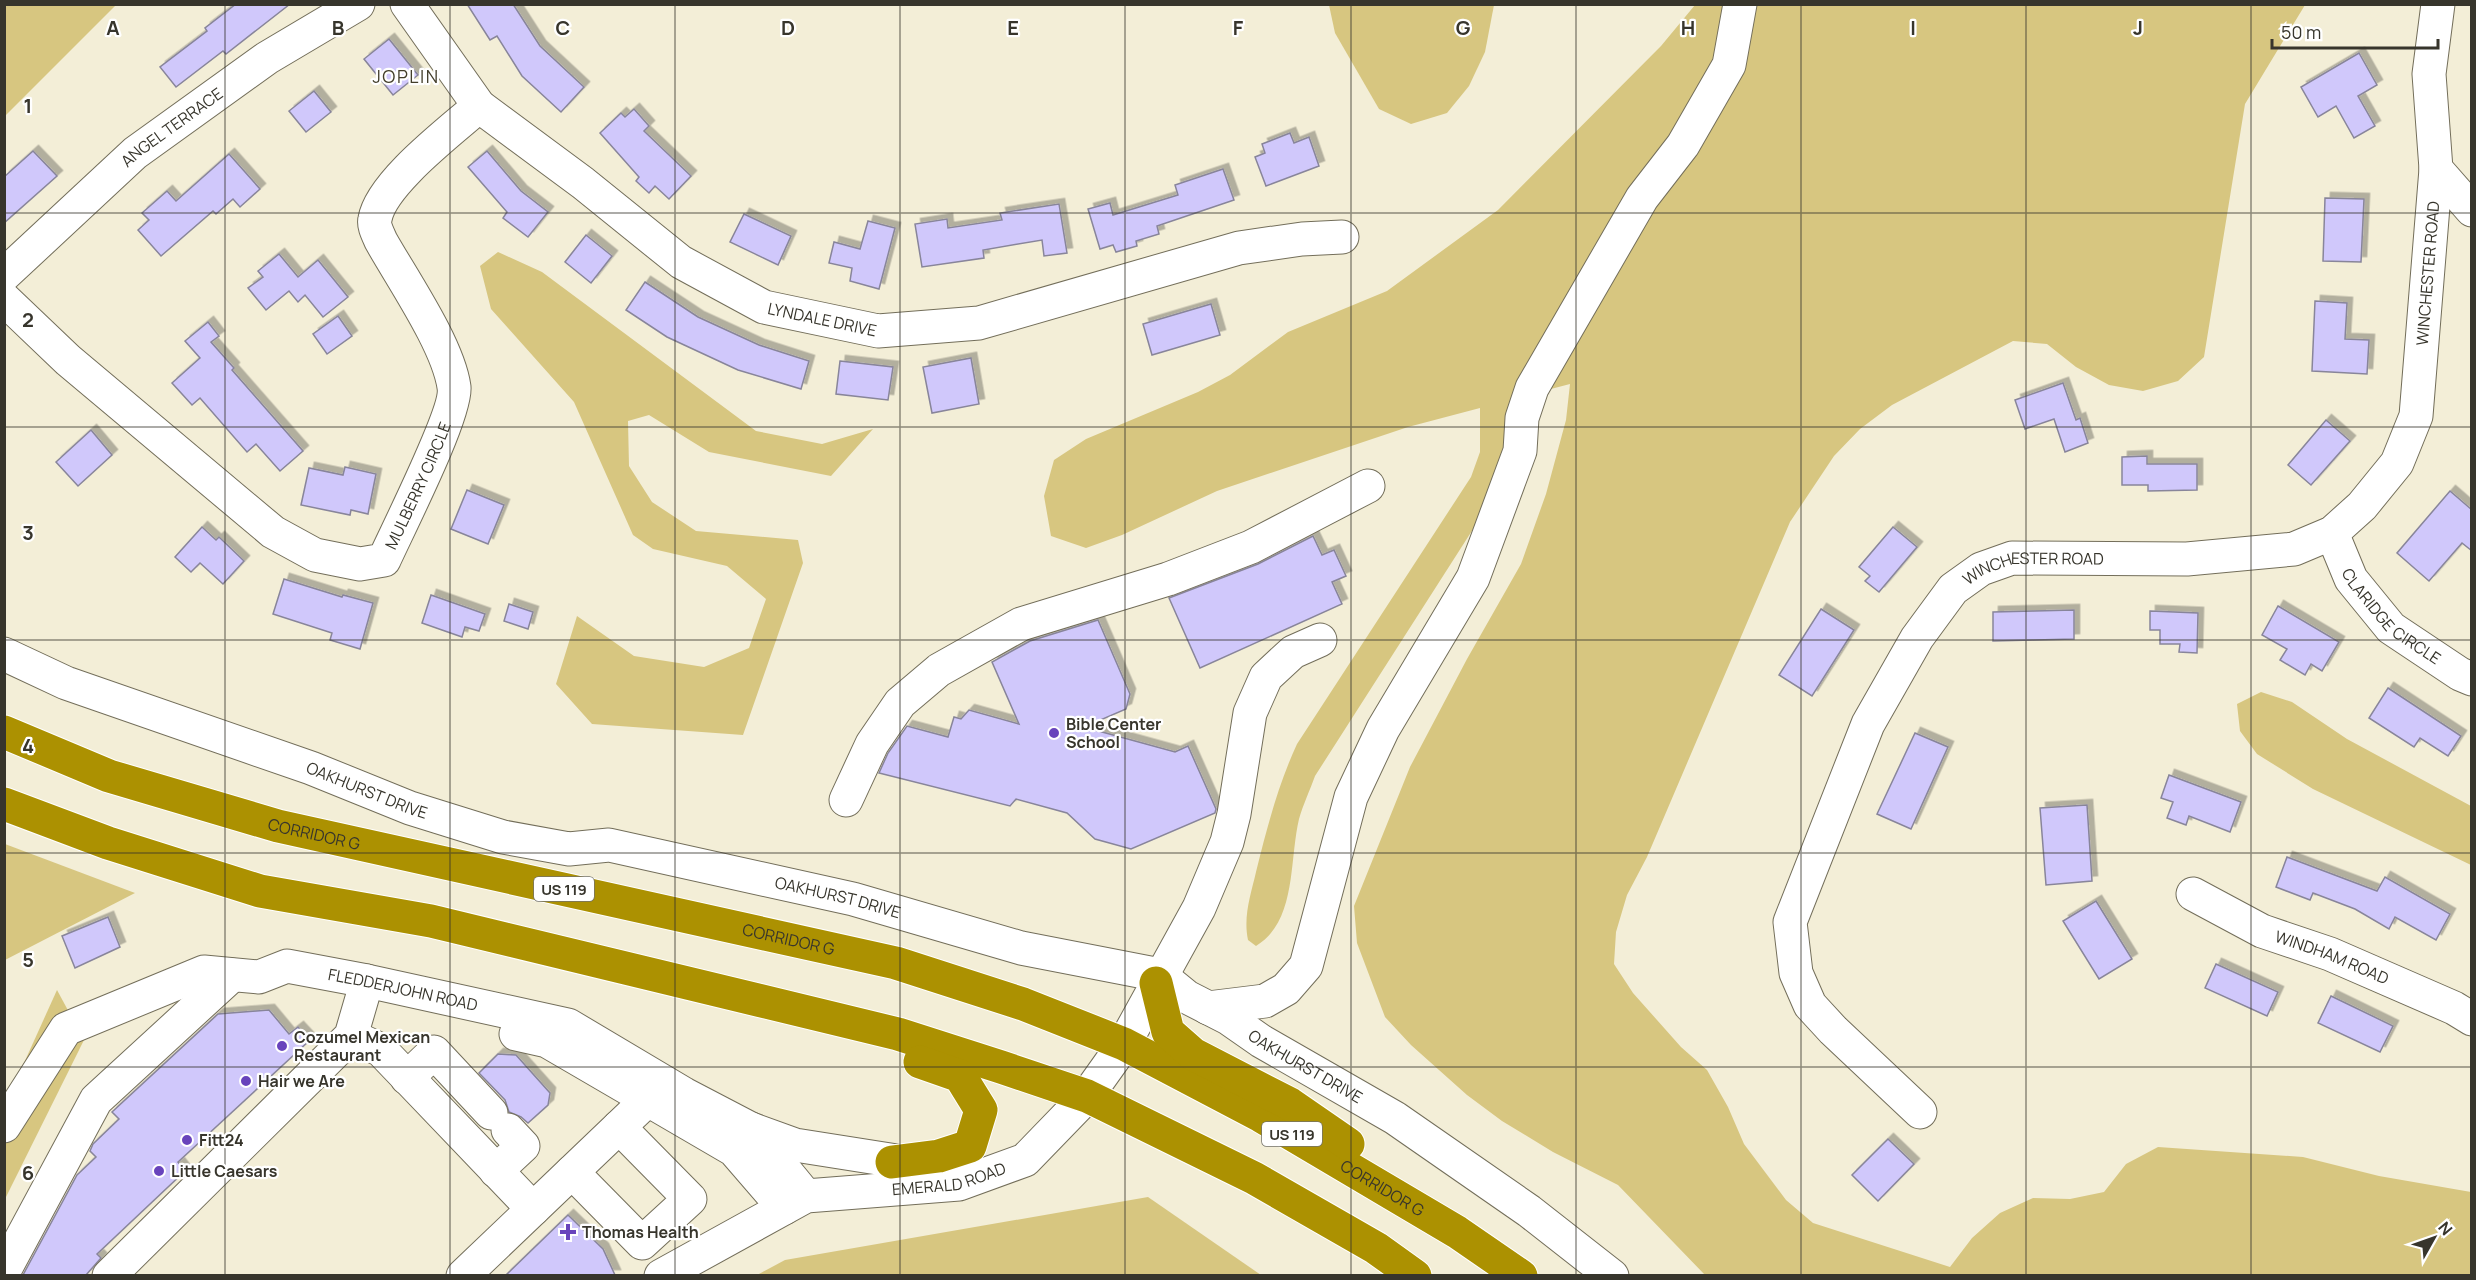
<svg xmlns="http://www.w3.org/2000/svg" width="2476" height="1280" font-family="Manrope,sans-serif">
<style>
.green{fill:#d7c680}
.building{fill:#d0c8fb;stroke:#88859a;stroke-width:1.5;filter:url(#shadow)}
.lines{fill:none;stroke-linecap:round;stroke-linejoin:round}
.minor-casing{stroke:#736e5a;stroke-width:35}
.highway-casing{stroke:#fff;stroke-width:35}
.minor{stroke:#fff;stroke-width:33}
.highway{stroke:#ac9101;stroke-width:33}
.grid{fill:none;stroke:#37352c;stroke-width:1.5;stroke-opacity:0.55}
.poi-dot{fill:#6843bc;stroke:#fff;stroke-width:2}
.labels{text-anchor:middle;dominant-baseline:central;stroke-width:4.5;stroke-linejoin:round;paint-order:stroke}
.shield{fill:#fff;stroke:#73726b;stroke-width:1.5}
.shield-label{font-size:15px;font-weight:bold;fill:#37352c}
.street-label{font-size:16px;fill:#37352c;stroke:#fff}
.poi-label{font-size:16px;font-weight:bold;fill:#37352c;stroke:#fff;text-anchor:start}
.neighbourhood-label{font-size:18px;letter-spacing:1.5px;fill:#433e2b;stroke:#fff}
.grid-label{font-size:20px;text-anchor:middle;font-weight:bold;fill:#37352c;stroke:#fff;stroke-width:4.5;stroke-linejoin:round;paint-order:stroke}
</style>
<defs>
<filter id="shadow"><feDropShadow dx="5.5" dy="-5.5" stdDeviation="0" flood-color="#0004"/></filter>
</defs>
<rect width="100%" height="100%" fill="#f3eed7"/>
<g class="green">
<path d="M5,4h111v1l-111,111z"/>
<path d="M1329,5v-1l165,1 -9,47 -16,34 -22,27 -36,11 -32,-15 -44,-76z"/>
<path d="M1695,5h610l-60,99 -41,253 -26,24 -35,10 -34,-6 -33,-18 -29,-23 -34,-3 -121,64 -32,24 -26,27 -44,66 -143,335 -20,38 -11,37 -2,32 19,29 48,54 26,23 21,37 16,37 42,56 27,23 137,44 22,-29 28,-25 33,-15 37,1 34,-7 22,-28 32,-17 145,10 76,19 92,16v83h-766l-87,-90 -65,-33 -51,-31 -35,-26 -56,-50 -26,-28 -28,-74 -3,-37 56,-139 57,-108 54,-95 25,-70 20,-74 4,-36 -57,15 -1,23 -28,90 -169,264c-5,14 -12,29 -16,43 -10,42 -2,102 -43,127l-8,-6c-5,-24 3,-46 8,-68 11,-44 22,-87 41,-128l174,-267 9,-25v-44l-72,19 -191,64 -95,44 -36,13 -35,-12 -7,-40 10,-36 32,-21 112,-47 32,-17 58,-43 99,-41 111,-81 163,-164z"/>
<path d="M498,252l44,20 214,159 66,13 51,-15 -42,47 -122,-24 -60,-37 -21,6 1,45 23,36 44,29 102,9 5,23 -60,172 -151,-11 -36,-40 21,-68 57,40 70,11 45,-19 17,-49 -39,-33 -74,-17 -20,-14 -59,-133 -83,-93 -11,-43z"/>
<path d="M2261,692l31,10 55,37 124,67v59l-158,-76 -56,-35 -17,-23 -3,-27z"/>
<path d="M5,844l130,49 -130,67z"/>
<path d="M57,990l27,50 -79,159v-94z"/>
<path d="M1148,1197l113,78h-504l28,-15z"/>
</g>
<g class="building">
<path d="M236,4h54l-64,50 -3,-3 -47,36 -16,-20 47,-36 -2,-3z"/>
<path d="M467,4h46l27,42 44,41 -23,25 -39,-36 -25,-40 -7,4z"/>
<path d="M389,39l29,36 -25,20 -29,-36z"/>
<path d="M2359,53l18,32 -19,11 17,30 -21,12 -18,-32 -18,11 -17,-30z"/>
<path d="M314,91l17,21 -25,20 -17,-21z"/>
<path d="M634,109l15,17 -5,5 47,45 -22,23 -14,-13 -6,7 -13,-12 3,-4 -39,-44 21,-20 4,4z"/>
<path d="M1290,133l4,10 15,-6 10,29 -53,20 -11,-29 10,-4 -3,-9z"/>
<path d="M33,151l24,25 -53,47v-46z"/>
<path d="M487,151l34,40 27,21 -20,25 -25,-19 4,-6 -39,-45z"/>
<path d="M229,154l31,35 -20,18 -7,-8 -17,15 -3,-3 -52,45 -23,-26 11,-10 -7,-7 25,-22 9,10z"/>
<path d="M1223,169l11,31 -77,26 2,8 -23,7 1,5 -21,6 -3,-7 -13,4 -12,-40 22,-6 3,12 65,-20 -3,-10z"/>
<path d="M2325,198l39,1 -3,63 -38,-1z"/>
<path d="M1059,204l8,49 -23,3 -2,-16 -59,10 1,8 -62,9 -7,-43 32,-5 1,9 54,-8 -2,-7z"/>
<path d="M744,214l47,22 -13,29 -48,-23z"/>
<path d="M868,221l27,7 -16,61 -29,-8 2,-13 -23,-5 5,-21 26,7z"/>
<path d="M586,235l26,21 -21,27 -26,-21z"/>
<path d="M279,254l19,23 20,-17 30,37 -25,20 -18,-22 -7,7 -9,-11 -23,19 -18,-22 15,-11 -5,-6z"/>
<path d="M645,282l53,35 61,28 50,16 -8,28 -63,-19 -71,-33 -41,-27z"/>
<path d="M2315,301l32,2 -2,36 24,1 -2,34 -55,-3z"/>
<path d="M1211,304l9,31 -68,20 -9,-31z"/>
<path d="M338,316l14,20 -25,18 -14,-20z"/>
<path d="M208,322l11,14 -8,6 23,26 -2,2 71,81 -23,20 -24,-27 -9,8 -47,-54 -8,7 -20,-22 28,-25 -15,-17z"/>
<path d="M971,358l8,46 -47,9 -9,-46z"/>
<path d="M840,361l53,6 -5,33 -52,-6z"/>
<path d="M2063,383l13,37 4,-2 8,25 -23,9 -11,-33 -29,10 -10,-29z"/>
<path d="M2326,420l24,21 -39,44 -23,-20z"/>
<path d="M91,430l21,25 -34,31 -22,-24z"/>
<path d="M2147,456v8h50v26l-49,1v-6h-26v-28z"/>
<path d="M345,467l31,7 -8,40 -17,-4 -1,5 -49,-10 8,-37 34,7z"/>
<path d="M467,490l37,15 -16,39 -37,-15z"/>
<path d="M2450,491l22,19v41l-10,-8 -33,38 -32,-28z"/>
<path d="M202,527l14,13 3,-3 25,24 -21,23 -23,-21 -9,9 -16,-15z"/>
<path d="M1893,527l24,20 -38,45 -14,-11 5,-5 -11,-9z"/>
<path d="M1313,536l9,19 12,-5 12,26 -14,6 10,22 -142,64 -31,-70 89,-34z"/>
<path d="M284,579l58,18 1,-2 30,8 -13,46 -30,-9 2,-7 -59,-19z"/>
<path d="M431,595l54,19 -6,17 -14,-4 -3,10 -40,-14z"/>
<path d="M509,604l24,8 -5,17 -24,-8z"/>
<path d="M2278,606l61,36 -17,29 -11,-7 -6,11 -25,-15 7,-11 -25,-14z"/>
<path d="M1821,609l33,21 -42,66 -33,-21z"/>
<path d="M2074,610v29l-81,2v-29z"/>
<path d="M2150,611l48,2 -1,40 -18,-1 1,-8h-20v-14h-10z"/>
<path d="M1098,620l32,74 -4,15 -42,18 91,25 13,-6 28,63 -1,4 -84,36 -36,-10 -28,-26 -51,-14 -6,7 -131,-33 9,-20 19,-27 41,11 6,-20 7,2 8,-9 50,14 -27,-62 38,-21z"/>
<path d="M2388,688l73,48 -13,20 -28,-18 -6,9 -45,-29z"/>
<path d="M1915,733l33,14 -37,82 -34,-15z"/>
<path d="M2169,775l72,27 -11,30 -41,-16 -3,9 -19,-7 6,-16 -12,-4z"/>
<path d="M2087,805l5,76 -46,4 -6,-77z"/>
<path d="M2287,857l90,34 8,-14 65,37 -14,26 -41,-23 -6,12 -34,-20 -42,-16 -3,7 -34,-13z"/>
<path d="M2096,901l36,58 -33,20 -36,-58z"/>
<path d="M108,917l12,30 -45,21 -13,-32z"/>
<path d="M2216,964l62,28 -11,24 -62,-28z"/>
<path d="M2331,996l62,30 -13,26 -62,-29z"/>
<path d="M269,1010l20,24 9,-7 12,13 -132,122 7,9 -88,83 4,4 -15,17h-63l54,-100 19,-18 -6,-6 3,-7 26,-25 -7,-7 106,-98z"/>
<path d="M498,1054l18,1 34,38 -2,12 -20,18 -7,-6 -12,-5 -4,-12 -26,-27z"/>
<path d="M1888,1139l26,25 -36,37 -26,-26z"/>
<path d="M568,1215l35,34 12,26h-109z"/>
</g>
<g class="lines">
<defs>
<g id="minor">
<path id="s1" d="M407,4l72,102 104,77 98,79 83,45 114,24 101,-8 260,-75 63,-9 40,-2"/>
<path d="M2438,4l-9,70 7,95 36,41"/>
<path id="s2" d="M4,275l131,-122 132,-95 91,-54"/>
<path id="s3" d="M4,299l64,61 205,172 42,23 45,9 24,-4c13,-29 74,-149 70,-173 -6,-42 -51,-107 -73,-146 -3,-7 -8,-16 -6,-22 6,-36 77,-89 104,-113"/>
<path id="s4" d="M2332,533l19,46 40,49 69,46 12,5"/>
<path id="s5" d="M4,654l62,29 245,85 99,40 93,29 66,12 40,-4 244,54 168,49 139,27 27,22 41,21 33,23 134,77 134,93 83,65"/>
<path d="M846,800l26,-56 28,-41 39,-33 82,-46 147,-45 83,-32 117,-61"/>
<path id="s6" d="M2193,894l69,37 68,23 124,54 18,11"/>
<path d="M1208,1008l57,-7 21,-12 20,-23 45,-169 32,-68 90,-151 47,-127 2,-33 10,-30 110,-190 41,-53 46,-80 11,-61"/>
<path d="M516,1034l31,7 187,109 50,58"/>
<path d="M351,1036l30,14 152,159"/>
<path d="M407,1078l27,-26 57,61"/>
<path id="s7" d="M1920,1112l-87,-82 -23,-25 -14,-32 -6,-51 78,-198 49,-86 36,-49 28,-20 31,-11 175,1 107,-10 38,-16 30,-27 35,-43 19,-47 20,-247"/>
<path id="s8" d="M4,1126l62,-97 138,-57 55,5 28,-11 80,15 201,44 116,69 67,35 55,67"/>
<path d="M751,1129l44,16 127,20"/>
<path d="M496,1171l27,-25 -15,-16"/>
<path d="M572,1172l70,71 48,-44 -71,-72"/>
<path d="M4,1271l92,-171 136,-125"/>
<path d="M109,1276l242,-240 16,-55"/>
<path d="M463,1276l201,-192"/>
<path id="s9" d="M661,1276l145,-80 153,-12 66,-24 62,-64 37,-52 75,-136 28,-66 7,-28 16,-101 16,-36 27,-25 27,-12"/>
</g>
<g id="highway">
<path id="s10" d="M4,732l105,44 169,50 618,137 127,41 101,40 137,72 196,116 64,44"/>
<path d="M4,804l104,39 152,48 171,30 467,113 103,33 86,29 167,82 122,70 39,28"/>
<path d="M1156,983l12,49 25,22 97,50 58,40"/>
<path d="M892,1162l47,-6 31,-10 11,-36 -21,-34 -40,-14"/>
</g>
</defs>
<use href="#minor" class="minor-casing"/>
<use href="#highway" class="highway-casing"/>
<use href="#minor" class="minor"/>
<use href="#highway" class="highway"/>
</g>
<path class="grid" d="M225,4v1272M450,4v1272M675,4v1272M900,4v1272M1125,4v1272M1351,4v1272M1576,4v1272M1801,4v1272M2026,4v1272M2251,4v1272M4,213h2468M4,427h2468M4,640h2468M4,853h2468M4,1067h2468"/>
<g class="poi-dot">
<circle cx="1054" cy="733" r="6"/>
<circle cx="282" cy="1046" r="6"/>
<circle cx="246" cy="1081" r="6"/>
<circle cx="187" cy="1140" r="6"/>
<circle cx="159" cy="1171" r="6"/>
<path d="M565 1223h6v6h6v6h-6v6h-6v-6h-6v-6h6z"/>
</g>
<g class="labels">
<g class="shield">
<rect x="534" y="877" width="60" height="24" rx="4.5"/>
<rect x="1262" y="1122" width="60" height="24" rx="4.5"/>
</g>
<g class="shield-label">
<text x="564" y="889">US 119</text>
<text x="1292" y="1134">US 119</text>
</g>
<g class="street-label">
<text stroke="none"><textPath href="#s2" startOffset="224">ANGEL TERRACE</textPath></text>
<text stroke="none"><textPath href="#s7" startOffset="1293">WINCHESTER ROAD</textPath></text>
<text stroke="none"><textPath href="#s1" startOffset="534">LYNDALE DRIVE</textPath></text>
<text stroke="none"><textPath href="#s3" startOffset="556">MULBERRY CIRCLE</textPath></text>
<text stroke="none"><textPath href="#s7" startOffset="699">WINCHESTER ROAD</textPath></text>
<text stroke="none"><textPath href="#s4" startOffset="105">CLARIDGE CIRCLE</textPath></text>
<text stroke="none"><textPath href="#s5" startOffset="388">OAKHURST DRIVE</textPath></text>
<text stroke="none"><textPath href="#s10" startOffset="327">CORRIDOR G</textPath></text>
<text stroke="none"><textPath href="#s5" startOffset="874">OAKHURST DRIVE</textPath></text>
<text stroke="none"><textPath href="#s10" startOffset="813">CORRIDOR G</textPath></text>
<text stroke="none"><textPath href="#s6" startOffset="153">WINDHAM ROAD</textPath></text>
<text stroke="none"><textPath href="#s8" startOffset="468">FLEDDERJOHN ROAD</textPath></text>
<text stroke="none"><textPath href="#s5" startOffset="1378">OAKHURST DRIVE</textPath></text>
<text stroke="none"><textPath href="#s9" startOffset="310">EMERALD ROAD</textPath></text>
<text stroke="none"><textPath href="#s10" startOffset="1461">CORRIDOR G</textPath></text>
</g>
<g class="poi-label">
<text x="1066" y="724">Bible Center<tspan x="1066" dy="18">School</tspan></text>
<text x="294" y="1037">Cozumel Mexican<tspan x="294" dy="18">Restaurant</tspan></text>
<text x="258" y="1081">Hair we Are</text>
<text x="199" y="1140">Fitt24</text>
<text x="171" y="1171">Little Caesars</text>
<text x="582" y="1232">Thomas Health</text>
</g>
<g class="neighbourhood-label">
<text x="406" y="76">JOPLIN</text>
</g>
</g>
<g class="grid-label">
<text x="113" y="35">A</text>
<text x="338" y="35">B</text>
<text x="563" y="35">C</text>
<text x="788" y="35">D</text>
<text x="1013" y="35">E</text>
<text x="1238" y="35">F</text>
<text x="1463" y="35">G</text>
<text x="1688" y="35">H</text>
<text x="1913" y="35">I</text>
<text x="2138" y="35">J</text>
<text x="28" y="113">1</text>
<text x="28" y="327">2</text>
<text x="28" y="540">3</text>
<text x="28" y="753">4</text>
<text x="28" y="967">5</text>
<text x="28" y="1180">6</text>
</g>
<rect width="2476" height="1280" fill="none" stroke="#37352c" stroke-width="12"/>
<g transform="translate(2434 1238) rotate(50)" stroke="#ffffff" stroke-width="4.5" paint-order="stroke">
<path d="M0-4.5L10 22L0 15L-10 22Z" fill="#37352c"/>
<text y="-9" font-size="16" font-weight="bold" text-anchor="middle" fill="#37352c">N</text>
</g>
<path d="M2272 39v9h166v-9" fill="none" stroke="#37352c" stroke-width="3"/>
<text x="2281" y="39" font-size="18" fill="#37352c" stroke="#ffffff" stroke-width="4.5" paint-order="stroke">50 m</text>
</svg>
